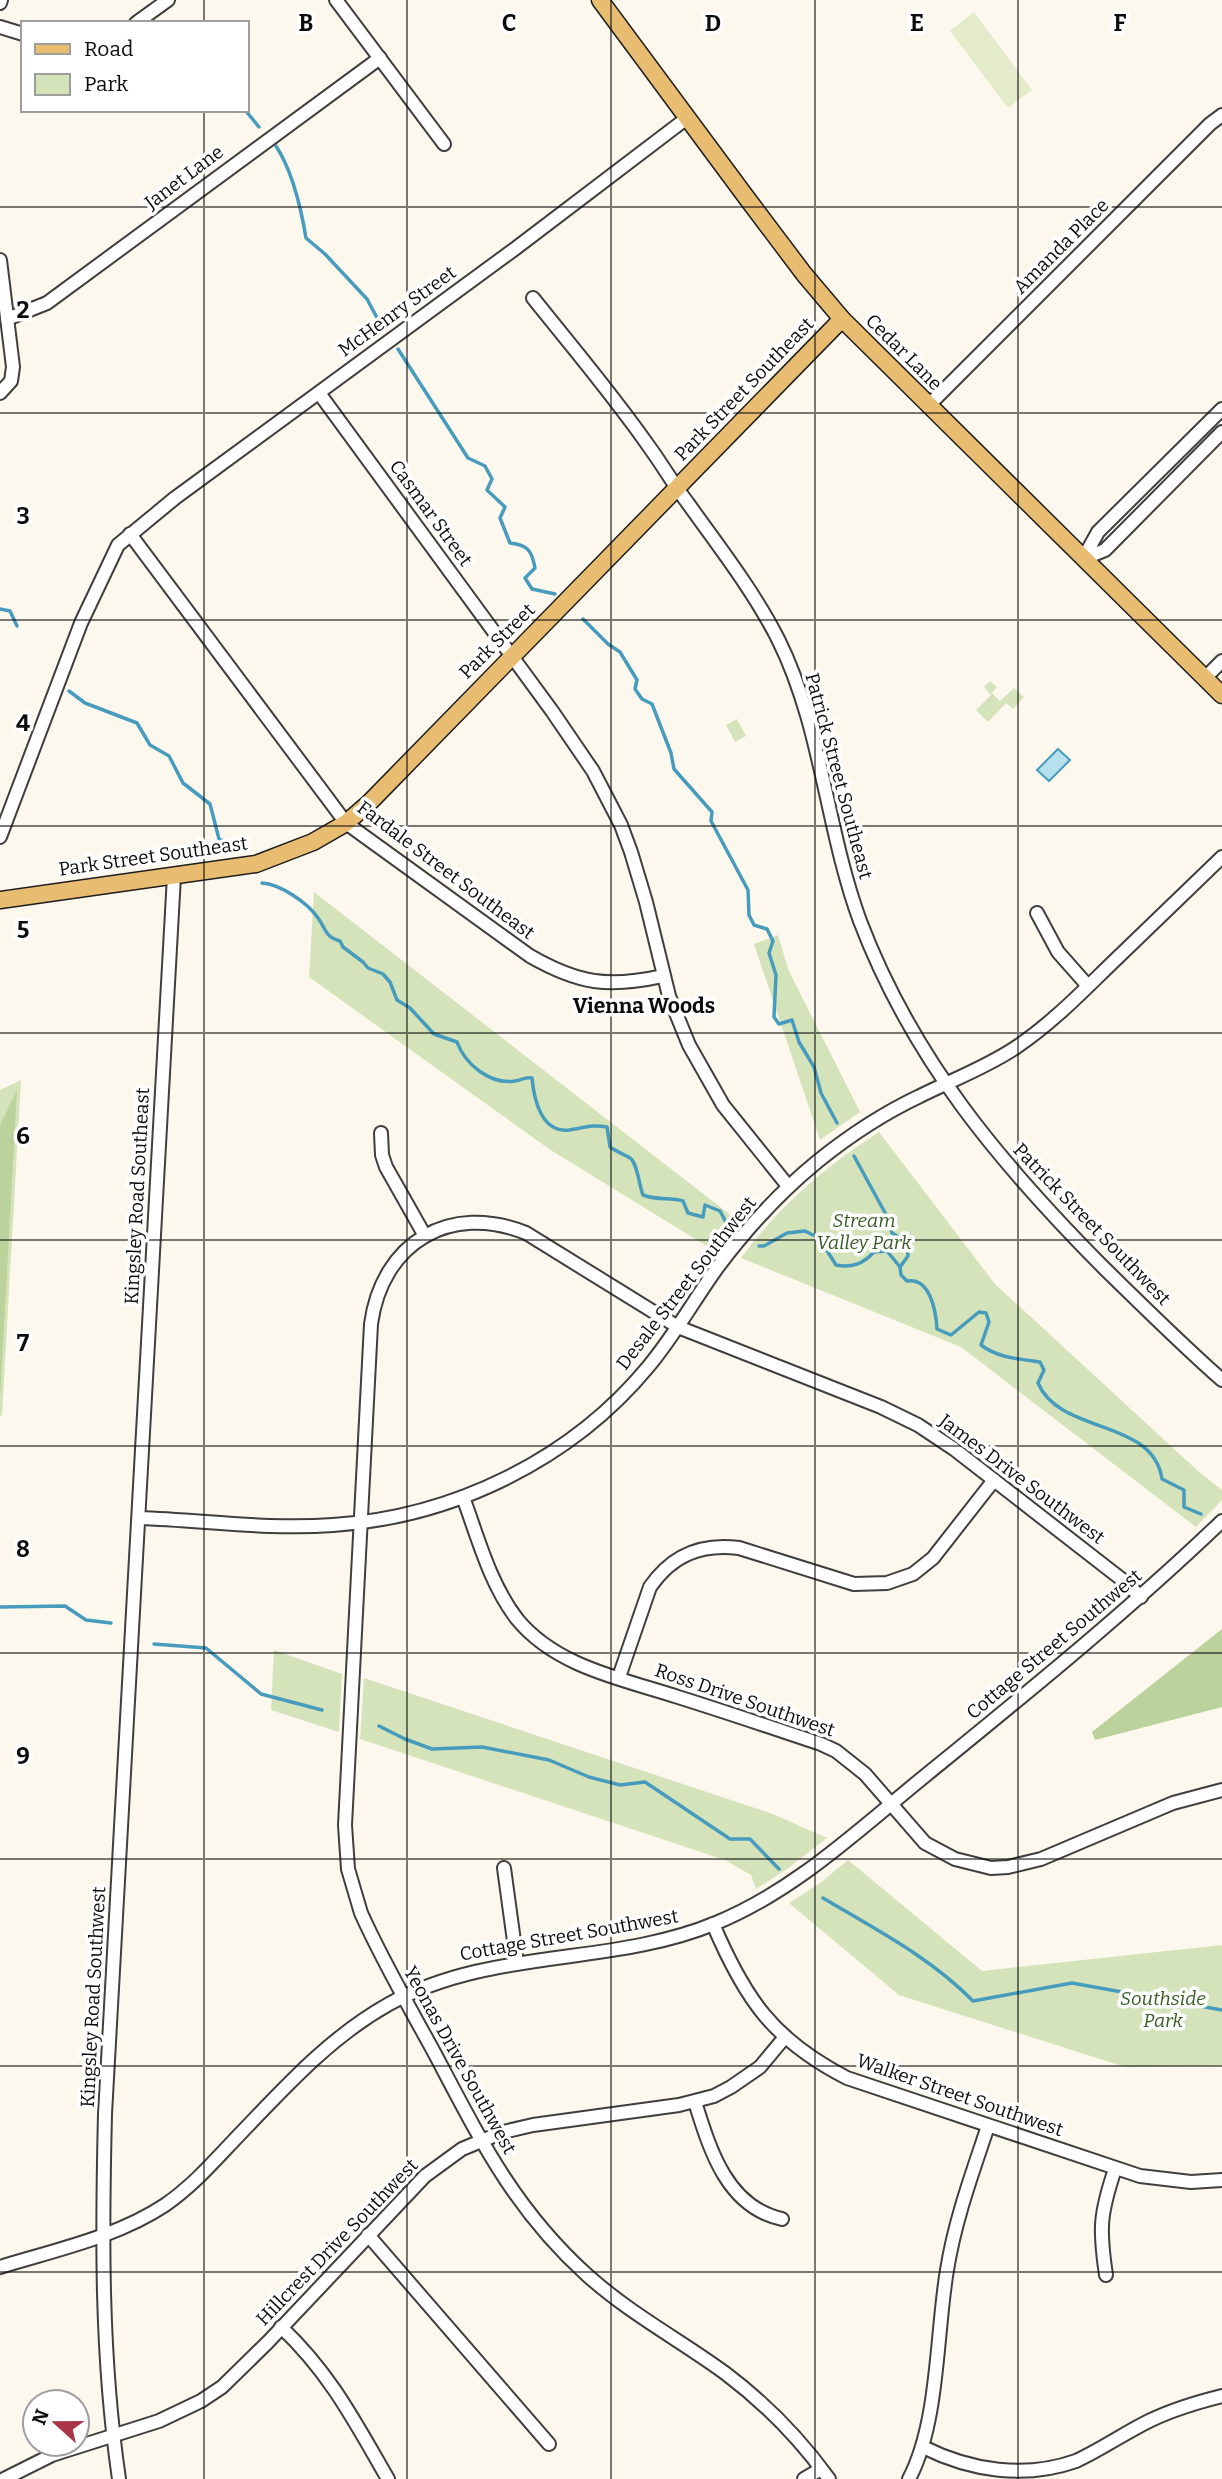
<svg xmlns="http://www.w3.org/2000/svg" width="1222" height="2479" font-family="Bitter,serif">
<style>
.green{fill:#d5e3bb}
.forest{fill:#bbd29c}
.pitch{fill:#e4ebcb}
.water{fill:#b7e0ee;stroke:#479cbd;stroke-width:2}
.lines{fill:none;stroke-linecap:round;stroke-linejoin:round}
.stream{stroke:#479cbd;stroke-width:3.5}
.minor-casing{stroke:#3f3f3f;stroke-width:16}
.major-casing{stroke:#1d1d1d;stroke-width:19}
.minor{stroke:#fff;stroke-width:12}
.major{stroke:#e8bd72;stroke-width:16}
.grid{fill:none;stroke:#0c0c0c;stroke-width:2;stroke-opacity:0.55}
.labels{text-anchor:middle;dominant-baseline:central;stroke-width:7;stroke-linejoin:round;paint-order:stroke}
.street-label{font-size:19px;fill:#0c0c0c;stroke:#fff}
.park-label{font-size:19px;font-style:italic;fill:#365c24;stroke:#fff}
.neighbourhood-label{font-size:21px;font-weight:bold;fill:#0c0c0c;stroke:#fff}
.grid-label{font-size:23px;text-anchor:middle;font-weight:bold;fill:#0c0c0c;stroke:#fff;stroke-width:7;stroke-linejoin:round;paint-order:stroke}
</style>
<rect width="100%" height="100%" fill="#fdf8ed"/>
<g class="green">
<path d="M990,681l7,6 -5,6 8,8 14,-13 10,9 -11,12 -7,-6 -18,19 -12,-12 15,-15 -7,-8z"/>
<path d="M737,719l9,17 -11,6 -9,-17z"/>
<path d="M314,892l423,328 -24,30 -164,-101 -240,-172z"/>
<path d="M778,935l10,34 72,143 -40,28 -66,-196z"/>
<path d="M21,1080l-19,335 -2,1v-326z"/>
<path d="M879,1132l116,152 203,187 24,19v10l-26,27 -235,-180 -220,-89c38,-52 85,-92 138,-126z"/>
<path d="M274,1650l68,24 -3,58 -68,-22z"/>
<path d="M364,1678l409,136 54,24 -40,31 -31,20 -5,-14 -26,-15 -365,-121z"/>
<path d="M848,1860l134,111 240,-26v120l-97,2 -226,-72 -110,-92 30,-19z"/>
</g>
<g class="forest">
<path d="M17,1090l-17,310v-275z"/>
<path d="M1222,1629v78l-127,33 -3,-8z"/>
</g>
<path class="pitch" d="M974,12l58,78 -24,18 -58,-77z"/>
<path class="water" d="M1058,749l12,11 -21,21 -12,-11z"/>
<g class="lines">
<g class="stream">
<path d="M245,110l14,17"/>
<path d="M276,146c17,26 25,62 30,92l19,16 42,45 16,30"/>
<path d="M398,349l70,109 17,8 7,13 -5,11 18,17 -5,11 10,25c18,2 22,8 25,25l-10,10 7,11 23,5"/>
<path d="M0,609l10,2 7,15"/>
<path d="M583,619l25,25 12,8 17,28 -2,9 7,10 10,5 19,49 3,16 38,43 -1,9 37,69 1,25 5,10 13,4 6,12 -4,12 7,22 -2,42 5,7 13,-4 7,22 15,25 7,26 16,30"/>
<path d="M69,691l16,12 52,20 13,22 19,11 14,27 27,21 9,35 19,8"/>
<path d="M262,883c18,1 46,20 56,35 8,11 7,19 22,23l3,6 20,15 5,6 15,6 7,8 7,18 13,8 24,26 23,8c8,22 33,43 58,39 7,-1 9,-4 17,-3 2,21 9,55 37,52 14,-2 24,-6 38,-3l3,20c7,5 14,7 20,11 7,4 9,27 13,37 16,6 26,2 40,6l5,12 15,4 2,-12 15,6 7,13"/>
<path d="M854,1156l35,64 3,13 15,9 1,14 -8,11"/>
<path d="M759,1246h5l23,-13 18,-2 14,7 17,27c16,3 27,-1 38,-13l13,-1 13,16 1,8 6,6c23,-4 29,30 30,48l14,6 28,-23 7,1 3,9 -8,23c17,13 38,14 59,17l4,8 -6,13c22,52 115,35 124,96l22,11v17l17,7"/>
<path d="M0,1607l65,-1 21,14 25,3"/>
<path d="M154,1644l52,4 55,46 61,16"/>
<path d="M379,1726l26,13 27,10 50,-2 67,13 40,17 31,8 25,-3 85,57h20l29,30"/>
<path d="M823,1898c52,31 107,59 150,103l99,-18 150,27"/>
</g>
<defs>
<g id="minor">
<path d="M336,0l108,144"/>
<path d="M0,3l1,-3"/>
<path d="M136,23l32,-23"/>
<path d="M0,27l23,7"/>
<path d="M0,260l13,107 -2,14 -11,12"/>
<path d="M533,298c40,50 81,98 117,150 13,18 24,37 37,54 32,45 66,88 91,137 44,88 48,190 82,282 53,139 140,242 243,346 39,38 78,77 119,113"/>
<path d="M7,319l40,-16 333,-245"/>
<path d="M319,393l233,318 41,60 28,54 10,27 15,50 23,94 20,49 34,60 65,81"/>
<path d="M928,406l282,-282 12,-9"/>
<path d="M130,534l216,289 184,133c49,28 78,32 133,20"/>
<path d="M1083,559l15,-27 124,-123"/>
<path d="M1083,559l22,-9 117,-118"/>
<path d="M1205,678l17,-17"/>
<path d="M0,837l81,-214 37,-78 57,-47 341,-250 171,-130"/>
<path d="M1037,913l21,39 30,34"/>
<path d="M381,1133l1,22 4,12 39,69"/>
<path d="M463,1497c15,41 27,87 54,122 39,48 106,60 161,78 48,15 95,31 143,47l15,7 29,23 60,69 30,16 36,9 17,-1 33,-8 132,-56 49,-13"/>
<path d="M139,1518c64,2 130,12 194,7 120,-8 238,-65 315,-158 26,-31 46,-67 69,-99 30,-40 63,-76 101,-107 31,-25 66,-48 102,-65 32,-16 65,-28 95,-48 36,-24 65,-54 96,-84 37,-36 74,-71 111,-107"/>
<path d="M619,1677l31,-90c22,-32 51,-44 89,-39l115,36 33,-1 26,-9 20,-16 61,-78"/>
<path d="M504,1868l13,95"/>
<path d="M713,1924c32,75 60,116 134,154l293,98 51,6 31,-2"/>
<path d="M695,2102c15,48 32,105 87,117"/>
<path d="M368,2235l181,209"/>
<path d="M0,2267c55,-17 117,-30 165,-62 29,-20 51,-46 75,-71 46,-48 90,-97 149,-130 104,-57 221,-37 327,-81 78,-32 140,-91 204,-143 103,-84 206,-167 302,-259"/>
<path d="M1106,2275c-7,-47 -6,-61 9,-106"/>
<path d="M281,2327c49,46 74,95 107,152"/>
<path d="M923,2447c48,24 102,32 153,14 26,-12 50,-29 75,-41 23,-11 47,-18 71,-24"/>
<path d="M4,2479l48,-24 107,-34 42,-20 21,-14 46,-45 157,-166 37,-27 41,-17 30,-7 146,-20 35,-9 17,-9 29,-20 25,-30"/>
<path d="M119,2479c-18,-123 -17,-241 -14,-365l69,-1238"/>
<path d="M804,2479l17,-10"/>
<path d="M829,2479c-29,-40 -64,-76 -104,-106 -45,-33 -96,-60 -138,-98 -73,-66 -107,-136 -152,-221 -25,-46 -52,-92 -74,-141l-13,-44 -3,-44 26,-501c11,-81 79,-122 155,-91l152,94 203,80 37,18 36,24 166,129 21,19"/>
<path d="M909,2479c30,-57 27,-144 38,-209 8,-50 25,-96 41,-144"/>
</g>
<g id="major">
<path d="M600,0l146,197 58,77 38,45 380,376"/>
<path d="M0,900l256,-36 57,-22 33,-19 23,-20 473,-484"/>
</g>
</defs>
<use href="#minor" class="minor-casing"/>
<use href="#major" class="major-casing"/>
<use href="#minor" class="minor"/>
<use href="#major" class="major"/>
</g>
<path class="grid" d="M204,0v23M407,0v2479M611,0v2479M815,0v2479M1018,0v2479M204,110v2369M0,207h1222M0,413h1222M0,620h1222M0,826h1222M0,1033h1222M0,1240h1222M0,1446h1222M0,1653h1222M0,1859h1222M0,2066h1222M0,2272h1222"/>
<g class="labels">
<g class="street-label">
<text transform="translate(184 177) rotate(-37)">Janet Lane</text>
<text transform="translate(1061 246) rotate(-45)">Amanda Place</text>
<text transform="translate(397 311) rotate(-36)">McHenry Street</text>
<text transform="translate(904 352) rotate(45)">Cedar Lane</text>
<text transform="translate(744 389) rotate(-46)">Park Street Southeast</text>
<text transform="translate(431 513) rotate(54)">Casmar Street</text>
<text transform="translate(497 641) rotate(-45)">Park Street</text>
<text transform="translate(839 776) rotate(75)">Patrick Street Southeast</text>
<text transform="translate(153 856) rotate(-8)">Park Street Southeast</text>
<text transform="translate(446 870) rotate(37)">Fardale Street Southeast</text>
<text transform="translate(137 1196) rotate(-87)">Kingsley Road Southeast</text>
<text transform="translate(1092 1224) rotate(46)">Patrick Street Southwest</text>
<text transform="translate(686 1283) rotate(-52)">Desale Street Southwest</text>
<text transform="translate(1022 1479) rotate(37)">James Drive Southwest</text>
<text transform="translate(1054 1644) rotate(-40)">Cottage Street Southwest</text>
<text transform="translate(745 1700) rotate(19)">Ross Drive Southwest</text>
<text transform="translate(569 1935) rotate(-10)">Cottage Street Southwest</text>
<text transform="translate(93 1997) rotate(-87)">Kingsley Road Southwest</text>
<text transform="translate(460 2060) rotate(61)">Yeonas Drive Southwest</text>
<text transform="translate(960 2095) rotate(19)">Walker Street Southwest</text>
<text transform="translate(337 2242) rotate(-46)">Hillcrest Drive Southwest</text>
</g>
<g class="park-label">
<text x="864" y="1220">Stream<tspan x="864" dy="22">Valley Park</tspan></text>
<text x="1163" y="1998">Southside<tspan x="1163" dy="22">Park</tspan></text>
</g>
<g class="neighbourhood-label">
<text x="644" y="1006">Vienna Woods</text>
</g>
</g>
<g class="grid-label">
<text x="306" y="31">B</text>
<text x="509" y="31">C</text>
<text x="713" y="31">D</text>
<text x="917" y="31">E</text>
<text x="1120" y="31">F</text>
<text x="23" y="318">2</text>
<text x="23" y="524">3</text>
<text x="23" y="731">4</text>
<text x="23" y="938">5</text>
<text x="23" y="1144">6</text>
<text x="23" y="1351">7</text>
<text x="23" y="1557">8</text>
<text x="23" y="1764">9</text>
</g>
<rect x="21" y="21" width="228" height="91" fill="#ffffff" stroke="#9e9e9e" stroke-width="2"/>
<rect x="35" y="44" width="35" height="10" fill="#e8bd72" stroke="#9e9e9e" stroke-width="2"/>
<text x="84" y="56" font-size="21" fill="#0c0c0c">Road</text>
<rect x="35" y="74" width="35" height="21" fill="#d5e3bb" stroke="#9e9e9e" stroke-width="2"/>
<text x="84" y="91" font-size="21" fill="#0c0c0c">Park</text>
<g transform="translate(56 2423) rotate(291)"><circle r="33" fill="#ffffff" stroke="#9e9e9e" stroke-width="2"/>
<path d="M0-5L12 26L0 18L-12 26Z" fill="#ab3548"/>
<text y="-10" font-size="19" font-weight="bold" text-anchor="middle" fill="#0c0c0c">N</text>
</g>
</svg>
